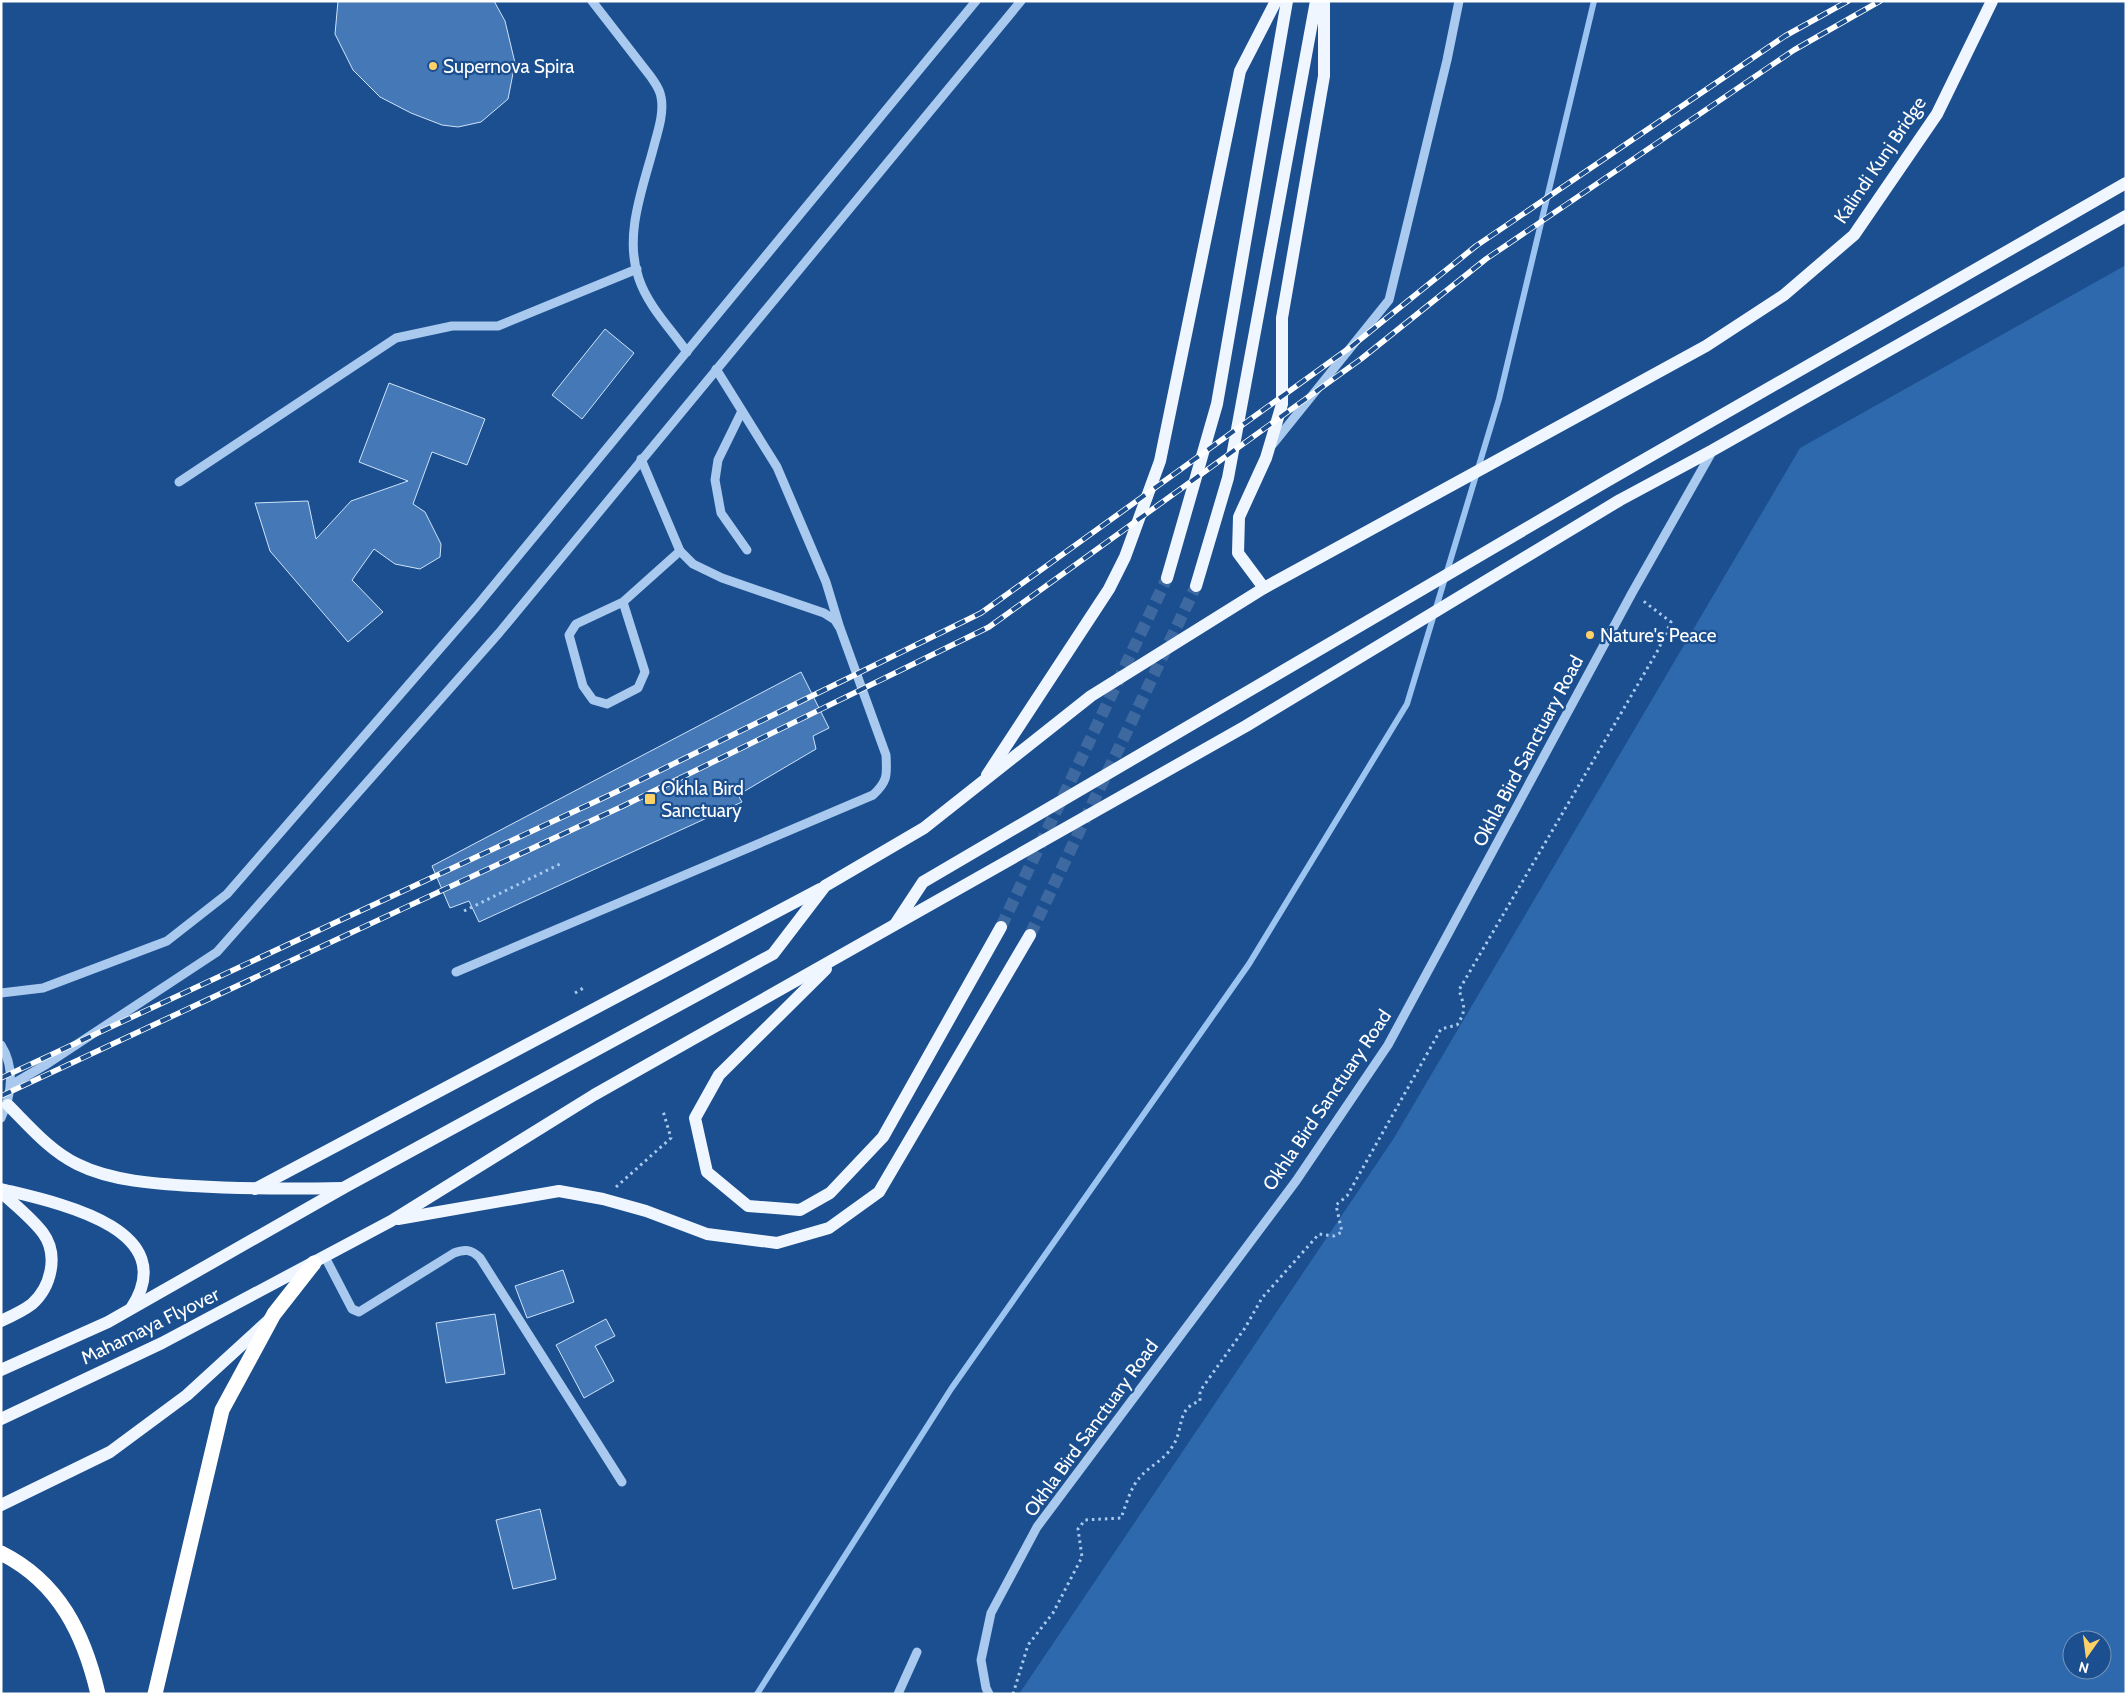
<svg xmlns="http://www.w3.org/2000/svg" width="2127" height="1695" font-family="Cabin,sans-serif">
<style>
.green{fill:#2e69ad;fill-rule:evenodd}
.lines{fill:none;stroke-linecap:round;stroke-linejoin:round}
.stream{stroke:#9cc4f0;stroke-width:6}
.building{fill:#4478b7;stroke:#cfe3fa}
.major-tunnel{stroke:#3d69a0;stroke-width:12;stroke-dasharray:12 6;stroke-linecap:butt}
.path{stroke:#a9c9ee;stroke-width:3;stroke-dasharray:2.5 4;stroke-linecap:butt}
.minor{stroke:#a9c9ee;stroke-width:9}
.major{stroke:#f0f6ff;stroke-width:12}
.highway{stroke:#fff;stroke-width:15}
.rail-casing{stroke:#fff;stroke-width:5.5}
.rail{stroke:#1b4f8f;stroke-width:4;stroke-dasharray:11;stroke-linecap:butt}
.poi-dot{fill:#ffd166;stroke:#1b4f8f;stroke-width:2}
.labels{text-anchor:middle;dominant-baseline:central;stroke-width:4.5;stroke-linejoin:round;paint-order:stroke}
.poi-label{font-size:19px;fill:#fff;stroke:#1b4f8f;text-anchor:start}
.street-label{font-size:19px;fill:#fff;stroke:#1b4f8f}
</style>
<rect width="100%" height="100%" fill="#1b4f8f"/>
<path class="green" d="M2126,265v1429h-1107l375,-556 406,-690zM2072,1640h30v30h-30z"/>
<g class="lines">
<path class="stream" d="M757,1694l194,-305 298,-425 158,-260 92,-305 95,-398"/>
</g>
<g class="building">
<path d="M338,1h156l11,20 10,42 -7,36 -27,23 -23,5 -16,-2 -31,-12 -31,-16 -27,-27 -18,-36z"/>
<path d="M605,329l29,24 -52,66 -30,-24z"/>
<path d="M389,383l96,36 -18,46 -35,-13 -19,52 12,8 16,32 -1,13 -20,12 -25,-5 -21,-15 -22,31 31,32 -35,30 -78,-91 -15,-48 53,-2 8,38 35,-38 57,-20 -49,-19z"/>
<path d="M801,672l28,56 -16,8 3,13 -78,46 4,7 -263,120 -10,-21 -19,7 -18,-42z"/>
<path d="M563,1270l11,32 -47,16 -12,-32z"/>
<path d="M495,1314l10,60 -59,9 -10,-60z"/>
<path d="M606,1319l9,17 -20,10 19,35 -30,17 -28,-53z"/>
<path d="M540,1509l16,70 -43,10 -17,-69z"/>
</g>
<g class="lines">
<g class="major-tunnel">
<path d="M1001,927l166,-349"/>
<path d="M1030,935l166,-349"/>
</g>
<g class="path">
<path d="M464,911l98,-48"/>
<path d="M575,993l10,-6"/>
<path d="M616,1187l55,-49 -8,-27"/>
<path d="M1013,1694l15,-49 25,-32 29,-56 -4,-28 7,-9 36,-2c5,-13 10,-32 20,-42 9,-10 24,-17 31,-29 13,-18 3,-38 28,-46v-10l45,-63 17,-30 57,-64 15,2 8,-4 -6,-27 11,-9 94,-167 16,-4c10,-15 7,-19 2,-35l199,-340 13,-28 -29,-22"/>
</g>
<g class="minor">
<path d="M592,1l59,76c4,6 9,12 10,20 3,14 -2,31 -6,45 -11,44 -32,92 -16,137 9,27 32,50 48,73"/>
<path d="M716,369l61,98 49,115 13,43"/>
<path d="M742,411l-24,49 -3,20 6,33 26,37"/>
<path d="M1273,444l116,-144 58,-240 12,-59"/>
<path d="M179,482l217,-144 56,-12h46l139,-57"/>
<path d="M623,602l-47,22 -7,11 14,51 10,14 14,4 31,-16 7,-16 -22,-70 57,-51"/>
<path d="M456,972l417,-177c15,-14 14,-20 13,-40l-46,-127 -5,-8 -11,-7 -102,-35 -29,-14 -13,-13 -39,-92"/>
<path d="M1,993l42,-5 124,-47 60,-47 249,-287 500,-606"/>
<path d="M1,1045c14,22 11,50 0,73"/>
<path d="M11,1085l36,-21 170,-112 282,-319 522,-632"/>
<path d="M325,1257l27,52 7,3 95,-59c11,-4 17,-4 26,5l142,224"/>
<path d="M898,1694l19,-42"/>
<path d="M989,1694l-3,-6 -5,-28 10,-47 46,-86 259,-346 92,-136 244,-452 81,-143"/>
</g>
<g class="major">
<path d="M1167,578l50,-174 70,-403"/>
<path d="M1196,586l32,-108 88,-477"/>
<path d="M1264,588l-26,-35 1,-36 27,-59 16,-54v-86l42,-242v-75"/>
<path d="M987,775l122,-186 16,-32 35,-96 80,-390 36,-70"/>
<path d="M896,923l27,-41 684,-401 519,-298"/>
<path d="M826,969l-107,106 -24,43 12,54 41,34 52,4 30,-17 53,-56 118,-210"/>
<path d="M8,1105c21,21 42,46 69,59 34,17 79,20 116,22 50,3 100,3 150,2"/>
<path d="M1,1189c53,13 182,38 131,118"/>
<path d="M255,1189l565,-300"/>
<path d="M1,1192c14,13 31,26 42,41 16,22 8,54 -11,71 -9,7 -20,12 -31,17"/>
<path d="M398,1219l161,-28 44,8 43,12 61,23 70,9 52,-15 50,-36 151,-257"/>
<path d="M1,1370l107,-48 237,-135 428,-233 52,-68 99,-58 167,-132 173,-108 442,-242 78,-51 70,-60 83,-121 55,-113"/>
<path d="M1,1419l161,-76 229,-122 203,-126 652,-369 374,-226 93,-50 413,-234"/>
<path d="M1,1505l109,-53 77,-57 82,-75"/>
</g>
<g class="highway">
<path d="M1,1553c58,29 83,81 97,141"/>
<path d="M155,1694l67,-284 52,-96 40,-51"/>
</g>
<defs>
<g id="rail">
<path d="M1,1078l615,-286 365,-179 371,-267 124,-100 309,-210 63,-35"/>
<path d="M1,1096l622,-290 366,-179 372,-268 125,-100 308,-209 86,-49"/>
</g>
</defs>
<use href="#rail" class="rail-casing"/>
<use href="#rail" class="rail"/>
</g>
<g class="poi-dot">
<circle cx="433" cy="66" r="5"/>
<circle cx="1590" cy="635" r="5"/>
<rect x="644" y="793" width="12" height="12" rx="2.5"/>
</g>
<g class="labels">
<g class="poi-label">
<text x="443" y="66">Supernova Spira</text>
<text x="1600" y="635">Nature's Peace</text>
<text x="661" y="788">Okhla Bird<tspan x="661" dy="22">Sanctuary</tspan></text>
</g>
<g class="street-label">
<text transform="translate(1880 160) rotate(-56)">Kalindi Kunj Bridge</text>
<text transform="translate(1528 751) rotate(-62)">Okhla Bird Sanctuary Road</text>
<text transform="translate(1327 1100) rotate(-56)">Okhla Bird Sanctuary Road</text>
<text transform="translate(150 1326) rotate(-26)">Mahamaya Flyover</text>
<text transform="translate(1091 1428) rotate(-54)">Okhla Bird Sanctuary Road</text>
</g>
</g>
<rect width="2127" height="1695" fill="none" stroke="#ffffff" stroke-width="5"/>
<g transform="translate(2087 1655) rotate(194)"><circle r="24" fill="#1b4f8f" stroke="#7695bc"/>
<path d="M0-4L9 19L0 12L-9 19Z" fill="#ffd166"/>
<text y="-8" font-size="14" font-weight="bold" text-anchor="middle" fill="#ffffff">N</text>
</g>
</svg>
